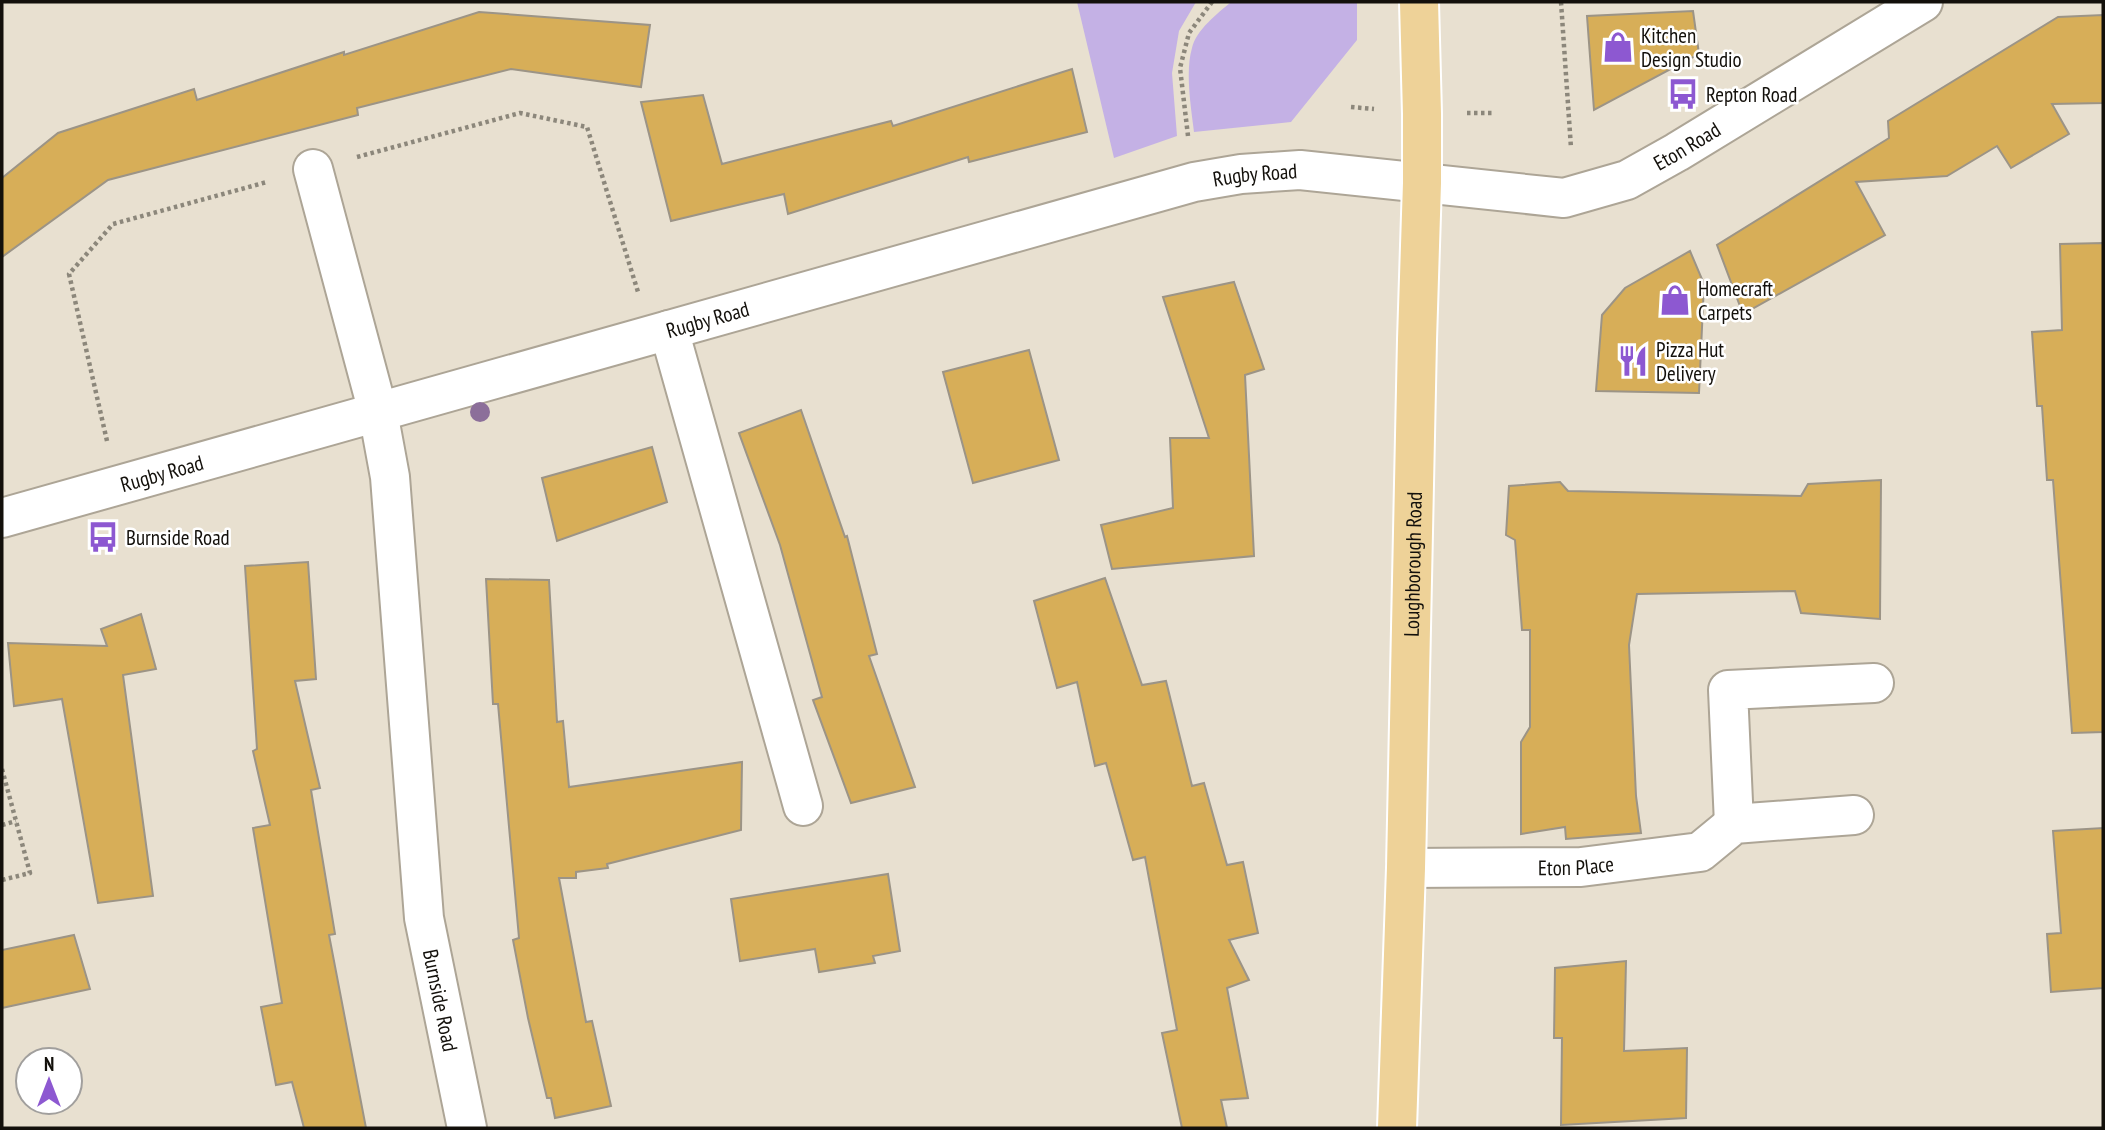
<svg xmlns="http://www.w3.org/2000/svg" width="2105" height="1130" font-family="'PT Sans Narrow',sans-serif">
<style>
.green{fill:#c4b1e5}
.building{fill:#d7ae58;stroke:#9c9486;stroke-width:2}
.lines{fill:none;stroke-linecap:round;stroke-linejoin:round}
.minor-casing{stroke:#ada596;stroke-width:42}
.major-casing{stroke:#fff;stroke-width:42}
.path{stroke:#8c877b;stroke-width:4.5;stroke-dasharray:3.5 3.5;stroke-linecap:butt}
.minor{stroke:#fff;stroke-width:38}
.major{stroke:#eed298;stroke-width:38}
.tree{fill:#8c6f9a}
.labels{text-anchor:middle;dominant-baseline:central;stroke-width:5;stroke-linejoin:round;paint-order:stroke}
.poi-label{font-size:21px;fill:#13100b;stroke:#fff;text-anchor:start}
.street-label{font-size:21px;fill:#13100b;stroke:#fff}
</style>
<rect width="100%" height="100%" fill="#e8e0d0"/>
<g class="green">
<path d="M1077,2h119l-17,29 -7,42 5,63 -63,22z"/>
<path d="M1231,2h126v38l-66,82 -97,10c-3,-25 -9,-60 -2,-84 4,-18 26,-35 39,-46z"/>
</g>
<g class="building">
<path d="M1693,11l6,43 -105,56 -7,-94z"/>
<path d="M479,12l171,13 -9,62 -130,-18 -154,39 1,7 -250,65 -106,77v-79l56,-45 136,-44 3,11 147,-48v3z"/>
<path d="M2103,15v88l-51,1 17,30 -58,34 -14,-22 -50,30 -91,6 29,53 -142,79 -26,-69 172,-107 -1,-17 170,-104z"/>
<path d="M1072,69l15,63 -118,30 -1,-5 -180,57 -4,-20 -113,27 -30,-119 62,-7 19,69 169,-43 2,5z"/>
<path d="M2103,243v489l-31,1 -19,-253h-6l-5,-74h-5l-5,-74 30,-2 -2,-86z"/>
<path d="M1690,251l14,33 -5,109 -103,-2 6,-76 23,-27z"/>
<path d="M1234,282l30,87 -19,6 9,181 -142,13 -11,-44 72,-17 -3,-70h39l-46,-141z"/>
<path d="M1029,350l30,110 -86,23 -30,-111z"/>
<path d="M801,410l44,127 2,-1 30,118 -8,2 46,131 -64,16 -38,-103 9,-3 -42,-152 -41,-112z"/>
<path d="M652,447l15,55 -110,39 -15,-63z"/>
<path d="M1881,480l-1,139 -79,-6 -6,-22 -158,3 -8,51 7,151 5,37 -75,6 -1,-12 -44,7v-92l9,-15v-97h-8l-7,-90 -9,-5 3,-49 51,-4 8,9 233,5 7,-12z"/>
<path d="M308,562l8,117 -21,2 25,107 -9,2 24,144 -6,1 37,193h-62l-12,-46 -16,3 -15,-78 21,-4 -29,-175 17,-3 -17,-74 4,-2 -12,-183z"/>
<path d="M1105,578l37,107 24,-4 26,105 12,-3 23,82 16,-3 15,71 -29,7 20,40 -22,8 21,110 -27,2 6,28h-45l-20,-95 15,-3 -32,-173 -12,3 -27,-97 -11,3 -18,-84 -20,6 -23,-87z"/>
<path d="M486,579l63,1 8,142 6,-1 6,66 173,-25 -1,68 -134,34 1,4 -32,4v6h-17l27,144 6,-1 19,85 -56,12 -4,-20h-4l-19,-80 -15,-78 6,-2 -21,-234h-5z"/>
<path d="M141,614l15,55 -33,6 30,221 -55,7 -36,-204 -48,7 -6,-63 99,3 -6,-17z"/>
<path d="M2103,828v160l-52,4 -4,-58 14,-1 -8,-102z"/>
<path d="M888,874l12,77 -27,5 2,7 -56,9 -4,-23 -75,12 -9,-62z"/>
<path d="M74,935l16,54 -88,19v-58z"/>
<path d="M1626,961l-2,90 63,-3 -1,70 -125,7 1,-87h-8l1,-70z"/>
</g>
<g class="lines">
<defs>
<g id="minor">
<path id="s1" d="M313,169l65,243 12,65 34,441 43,210"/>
<path d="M669,330l134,476"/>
<path id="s2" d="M2,518l1192,-336 47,-8 59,-4 264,28 63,-18 50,-28 246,-150"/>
<path d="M1734,824l-6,-134 146,-7"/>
<path id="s3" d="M1406,868l175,-1 119,-15 34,-28 120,-9"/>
</g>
<g id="major">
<path id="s4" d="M1397,1128l9,-260 11,-528 5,-157v-69l-3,-112"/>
</g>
</defs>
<use href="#minor" class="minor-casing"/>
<use href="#major" class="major-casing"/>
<g class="path">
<path d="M1561,2l10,146"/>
<path d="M1351,107l23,2"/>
<path d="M1467,113h27"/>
<path d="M1188,136l-8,-68 9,-35 23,-31"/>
<path d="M357,157l163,-44 67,14 51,165"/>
<path d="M107,441l-38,-167 44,-50 154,-42"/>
<path d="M2,769l28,104 -28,7"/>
<path d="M2,825l14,-4"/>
</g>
<use href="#minor" class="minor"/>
<use href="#major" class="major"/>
</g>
<circle class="tree" cx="480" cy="412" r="10"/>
<defs>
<symbol id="shop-bare" viewBox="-9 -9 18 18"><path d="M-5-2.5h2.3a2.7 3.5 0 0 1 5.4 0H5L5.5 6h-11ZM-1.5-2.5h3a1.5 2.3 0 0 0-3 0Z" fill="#8d58d1" stroke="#fff" stroke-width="2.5" paint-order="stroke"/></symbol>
<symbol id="bus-bare" viewBox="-9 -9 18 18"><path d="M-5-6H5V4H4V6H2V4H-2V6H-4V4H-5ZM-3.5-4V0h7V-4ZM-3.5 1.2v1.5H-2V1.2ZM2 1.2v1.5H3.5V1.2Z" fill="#8d58d1" stroke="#fff" stroke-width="2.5" paint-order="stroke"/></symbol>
<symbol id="restaurant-bare" viewBox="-9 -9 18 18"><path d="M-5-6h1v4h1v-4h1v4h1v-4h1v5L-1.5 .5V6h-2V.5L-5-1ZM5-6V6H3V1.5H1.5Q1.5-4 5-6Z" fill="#8d58d1" stroke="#fff" stroke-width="2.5" paint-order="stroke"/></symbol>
</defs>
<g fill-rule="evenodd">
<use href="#shop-bare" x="1596" y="25" width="44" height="44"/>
<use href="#bus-bare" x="1661" y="72" width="44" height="44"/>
<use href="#shop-bare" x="1653" y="278" width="44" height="44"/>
<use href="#restaurant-bare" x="1611" y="339" width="44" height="44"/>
<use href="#bus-bare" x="81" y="515" width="44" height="44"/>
</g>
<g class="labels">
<g class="poi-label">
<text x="1641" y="35">Kitchen<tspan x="1641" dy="24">Design Studio</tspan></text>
<text x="1706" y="94">Repton Road</text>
<text x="1698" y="288">Homecraft<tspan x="1698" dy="24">Carpets</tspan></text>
<text x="1656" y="349">Pizza Hut<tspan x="1656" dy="24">Delivery</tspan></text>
<text x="126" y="537">Burnside Road</text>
</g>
<g class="street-label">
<text stroke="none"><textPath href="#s2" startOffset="1745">Eton Road</textPath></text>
<text stroke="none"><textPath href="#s2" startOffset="1300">Rugby Road</textPath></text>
<text stroke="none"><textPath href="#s2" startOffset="733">Rugby Road</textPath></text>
<text stroke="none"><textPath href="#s2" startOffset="166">Rugby Road</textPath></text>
<text stroke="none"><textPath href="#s4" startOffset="564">Loughborough Road</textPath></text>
<text stroke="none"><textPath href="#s3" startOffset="170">Eton Place</textPath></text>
<text stroke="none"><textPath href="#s1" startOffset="844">Burnside Road</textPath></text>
</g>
</g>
<rect width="2105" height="1130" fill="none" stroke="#13100b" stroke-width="7"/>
<g transform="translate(49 1081)"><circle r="33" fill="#ffffff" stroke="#a19f9d" stroke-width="2"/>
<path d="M0-5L12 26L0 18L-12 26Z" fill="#8d58d1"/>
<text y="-10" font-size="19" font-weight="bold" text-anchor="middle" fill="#13100b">N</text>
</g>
</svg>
